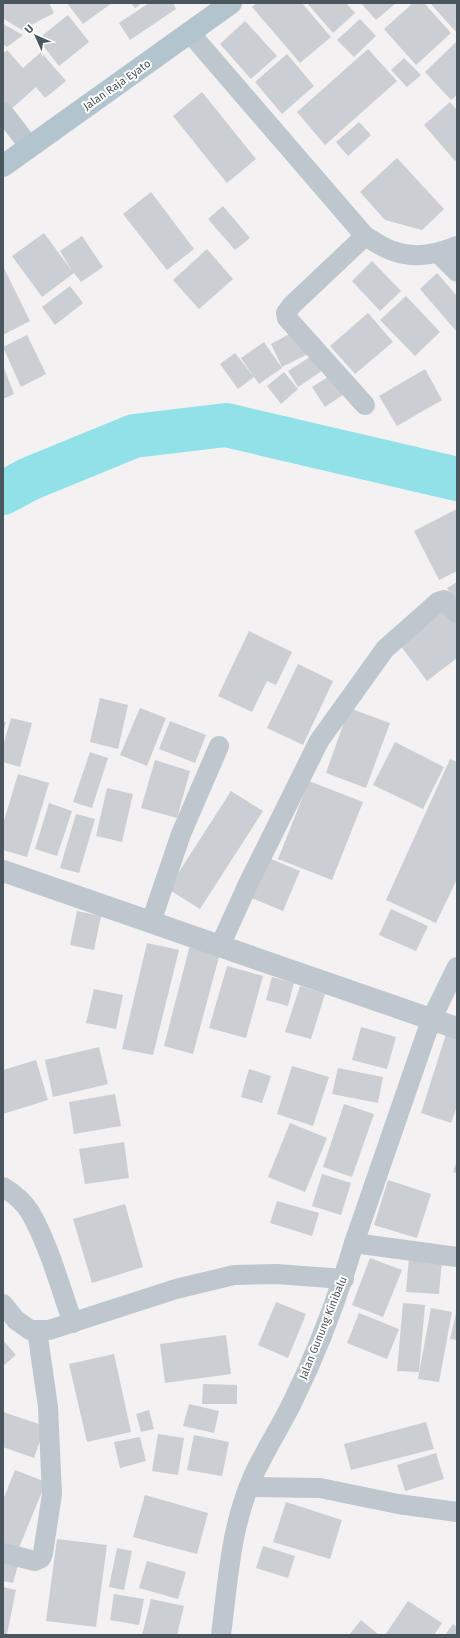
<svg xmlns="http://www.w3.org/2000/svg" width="460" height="1638" font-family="'Fira Sans',sans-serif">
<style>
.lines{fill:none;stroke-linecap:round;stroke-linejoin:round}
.river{stroke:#91e1e9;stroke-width:44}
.building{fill:#cbcfd3}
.minor{stroke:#bdc7cd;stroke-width:20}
.tertiary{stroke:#bdc7cd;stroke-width:22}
.primary{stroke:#b2c4ce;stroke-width:22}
.labels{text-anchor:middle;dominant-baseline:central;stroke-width:4;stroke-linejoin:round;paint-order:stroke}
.street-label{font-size:11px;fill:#49565d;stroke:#fff}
</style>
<rect width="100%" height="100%" fill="#f3f1f1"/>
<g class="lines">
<path class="river" d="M3,493l26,-14 105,-43 92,-11 231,54"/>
</g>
<g class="building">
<path d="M3,3h46l5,10 -32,17 -18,-11z"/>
<path d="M67,3h45l-29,21z"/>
<path d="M131,3h11l-7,5z"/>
<path d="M149,3h24l3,6 -46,31 -11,-17z"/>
<path d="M257,3h45l29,34 -31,26 -48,-56z"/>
<path d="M307,3h39l9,10 -22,20z"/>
<path d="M361,3h35l-20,17z"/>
<path d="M413,3h11l27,30 -35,32 -32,-36z"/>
<path d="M430,3h27v30z"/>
<path d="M68,15l21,27 -30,24 -21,-27z"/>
<path d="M360,19l16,17 -22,21 -17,-17z"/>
<path d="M245,21l32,35 -26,23 -31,-35z"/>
<path d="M3,22l2,3 18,10 -16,12 -4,-3z"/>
<path d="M456,42l1,53 -6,5 -26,-28z"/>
<path d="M368,49l29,32 -72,64 -28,-33z"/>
<path d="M7,50l16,18 18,-16 25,29 -21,17 -9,-11 -27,24 -6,-7v-50z"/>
<path d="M287,54l27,32 -32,28 -27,-32z"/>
<path d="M404,58l17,17 -14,12 -16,-17z"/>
<path d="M202,92l54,67 -29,24 -54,-67z"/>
<path d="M450,102l7,8v49l-2,2 -31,-36z"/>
<path d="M359,122l12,13 -23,21 -12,-14z"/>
<path d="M397,158l47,51 -22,21 -37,-10 -25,-28z"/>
<path d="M151,192l43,57 -27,21 -44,-56z"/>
<path d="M223,206l27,32 -15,12 -27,-31z"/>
<path d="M44,233l28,38 -12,-20 22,-15 21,31 -22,15 -7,-9 -32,24 -30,-41z"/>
<path d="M207,249l26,30 -34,30 -26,-29z"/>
<path d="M372,261l29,30 -21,20 -28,-30z"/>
<path d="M3,266l27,55 -27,14z"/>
<path d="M437,273l20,23v36l-37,-43z"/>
<path d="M70,286l13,17 -28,22 -13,-18z"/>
<path d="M406,296l34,36 -25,24 -35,-36z"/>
<path d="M368,313l25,29 -38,32 -25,-28z"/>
<path d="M295,331l13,23 -26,13 -11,-23z"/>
<path d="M27,335l19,39 -25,13 -18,-40z"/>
<path d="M264,342l18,26 -23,16 -18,-26z"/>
<path d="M235,353l19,24 -16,12 -18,-25z"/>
<path d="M316,353l10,15 -28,19 -10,-16z"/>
<path d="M3,365l11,29 -11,5z"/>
<path d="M425,369l17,31 -45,26 -18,-30z"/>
<path d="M284,372l14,17 -17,15 -14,-18z"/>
<path d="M331,375l13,19 -19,13 -13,-20z"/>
<path d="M457,509v62l-18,9 -25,-49z"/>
<path d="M457,582v21l-10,-15z"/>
<path d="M444,606l13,17v35l-30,23 -30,-40z"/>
<path d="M249,631l43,21 -16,33 -9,-4 -15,31 -34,-16z"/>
<path d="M298,664l35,17 -30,64 -36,-17z"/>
<path d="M100,698l28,7 -10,44 -28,-7z"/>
<path d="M140,708l26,10 -19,48 -27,-11z"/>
<path d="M349,708l41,15 -24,65 -40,-15z"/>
<path d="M11,718l21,5 -12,44 -17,-5v-16z"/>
<path d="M170,721l36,14 -11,28 -36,-14z"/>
<path d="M3,722h3l-3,10z"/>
<path d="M395,742l49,25 -21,42 -50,-24z"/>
<path d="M90,752l18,6 -16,50 -19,-6z"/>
<path d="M450,759l7,3v117l-21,44 -50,-23z"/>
<path d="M155,760l35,11 -13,47 -36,-10z"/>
<path d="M18,774l31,9 -22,74 -24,-7v-26z"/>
<path d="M309,781l54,21 -31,78 -54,-21z"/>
<path d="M107,788l26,6 -11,48 -26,-6z"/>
<path d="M231,791l32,20 -63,98 -32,-20z"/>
<path d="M49,803l23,8 -15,45 -22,-7z"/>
<path d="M76,814l19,5 -16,54 -19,-5z"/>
<path d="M266,857l34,14 -17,40 -34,-14z"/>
<path d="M391,909l37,17 -12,25 -37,-16z"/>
<path d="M77,911l24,5 -7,34 -24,-5z"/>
<path d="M147,943l32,7 -26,105 -31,-6z"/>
<path d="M190,945l30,8 -27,101 -29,-8z"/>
<path d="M227,966l36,10 -17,62 -37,-10z"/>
<path d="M272,977l22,6 -6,23 -22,-6z"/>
<path d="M300,986l25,8 -14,45 -26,-7z"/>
<path d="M94,989l29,6 -7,34 -30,-6z"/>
<path d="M361,1027l35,10 -9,32 -35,-9z"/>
<path d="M446,1034l11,3v69l-6,17 -30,-10z"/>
<path d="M99,1047l9,37 -55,13 -8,-37z"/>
<path d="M36,1060l12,40 -45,14v-44z"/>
<path d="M292,1066l37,11 -16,49 -36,-12z"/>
<path d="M338,1068l45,9 -5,26 -46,-9z"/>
<path d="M249,1069l22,7 -9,27 -21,-6z"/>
<path d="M115,1094l6,32 -47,8 -5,-32z"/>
<path d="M344,1104l30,10 -22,63 -29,-10z"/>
<path d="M290,1123l37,15 -22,54 -37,-15z"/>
<path d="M124,1142l5,36 -44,6 -6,-35z"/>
<path d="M457,1160v13l-4,-1z"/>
<path d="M322,1174l29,9 -10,32 -29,-9z"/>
<path d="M388,1180l43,14 -14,44 -43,-13z"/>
<path d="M277,1201l42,12 -7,23 -42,-13z"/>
<path d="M125,1204l18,63 -51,16 -19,-64z"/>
<path d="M370,1258l32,12 -19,47 -31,-12z"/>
<path d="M409,1258l33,3 -3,33 -33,-2z"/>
<path d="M276,1302l30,12 -18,44 -30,-13z"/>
<path d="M403,1303l22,2 -6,67 -22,-1z"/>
<path d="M431,1308l21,4 -13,70 -21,-3z"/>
<path d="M457,1309v31l-7,-1z"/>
<path d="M359,1313l40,16 -12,30 -40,-16z"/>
<path d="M226,1335l5,39 -66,9 -5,-39z"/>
<path d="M3,1340l13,15 -13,11z"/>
<path d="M114,1354l17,78 -44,10 -18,-78z"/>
<path d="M203,1384l34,1v19h-35z"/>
<path d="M189,1404l30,7 -5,22 -31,-7z"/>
<path d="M149,1410l5,19 -13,3 -5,-18z"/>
<path d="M3,1412l42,14 -11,32 -31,-11z"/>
<path d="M426,1422l8,27 -83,21 -7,-26z"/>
<path d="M158,1434l26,4 -6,37 -26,-4z"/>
<path d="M194,1435l35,7 -7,34 -35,-6z"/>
<path d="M140,1437l6,24 -26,7 -6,-26z"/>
<path d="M436,1453l8,26 -39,12 -8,-26z"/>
<path d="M15,1470l31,12 -28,68 -15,-6v-44z"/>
<path d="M145,1495l63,18 -11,41 -64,-17z"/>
<path d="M286,1502l56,18 -12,39 -57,-17z"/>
<path d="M57,1539l50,6 -11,82 -50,-6z"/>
<path d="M263,1546l32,10 -7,22 -32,-10z"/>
<path d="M117,1548l15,3 -8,39 -15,-3z"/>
<path d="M3,1557l16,4 -6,22 -10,-2z"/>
<path d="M147,1561l39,11 -8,27 -39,-11z"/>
<path d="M3,1587l13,3 -9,44h-4z"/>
<path d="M114,1594l30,5 -5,26 -29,-5z"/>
<path d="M151,1599l33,7 -7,29h-35z"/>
<path d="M408,1601l34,22 -8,12h-49z"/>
<path d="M361,1620l18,15h-30z"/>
<path d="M453,1624l4,3v8h-12z"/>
</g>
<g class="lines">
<g class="minor">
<path d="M190,33l175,203c9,5 18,12 28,15 22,8 43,4 64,-5"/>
<path d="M3,112l27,35"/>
<path d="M439,254l18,18"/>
<path d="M365,405l-78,-87 -1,-5 6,-8 73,-69"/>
<path d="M151,922l30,-88 38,-88"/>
<path d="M220,946l29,-64 70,-141 66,-92 53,-47 6,-2 13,13"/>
<path d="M3,1187c10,6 21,15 27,25 19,33 30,75 43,111"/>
<path d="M354,1243l103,14"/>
<path d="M3,1304l13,16 14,10h19l127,-41 58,-14 42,-1 68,5"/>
<path d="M249,1487l71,1 78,16 59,8"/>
<path d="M3,1553l32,8 6,-3 2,-5 9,-59 -4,-87 -11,-77"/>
<path d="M221,1635c7,-53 9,-104 30,-154 12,-28 29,-53 42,-80 25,-51 45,-104 61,-158l77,-223 26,-53"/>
</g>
<path class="tertiary" d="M3,871l454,157"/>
<path class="primary" d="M3,166l228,-163"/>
</g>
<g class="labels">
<g class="street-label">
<text transform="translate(117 85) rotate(-35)">Jalan Raja Eyato</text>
<text transform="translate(323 1328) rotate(-68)">Jalan Gunung Kinibalu</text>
</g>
</g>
<rect width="460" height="1638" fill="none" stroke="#49565d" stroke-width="8"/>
<g transform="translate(36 36) rotate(315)" stroke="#ffffff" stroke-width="3" paint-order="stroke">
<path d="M0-3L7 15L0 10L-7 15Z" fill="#49565d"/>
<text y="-6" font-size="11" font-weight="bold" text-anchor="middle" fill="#49565d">U</text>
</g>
</svg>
